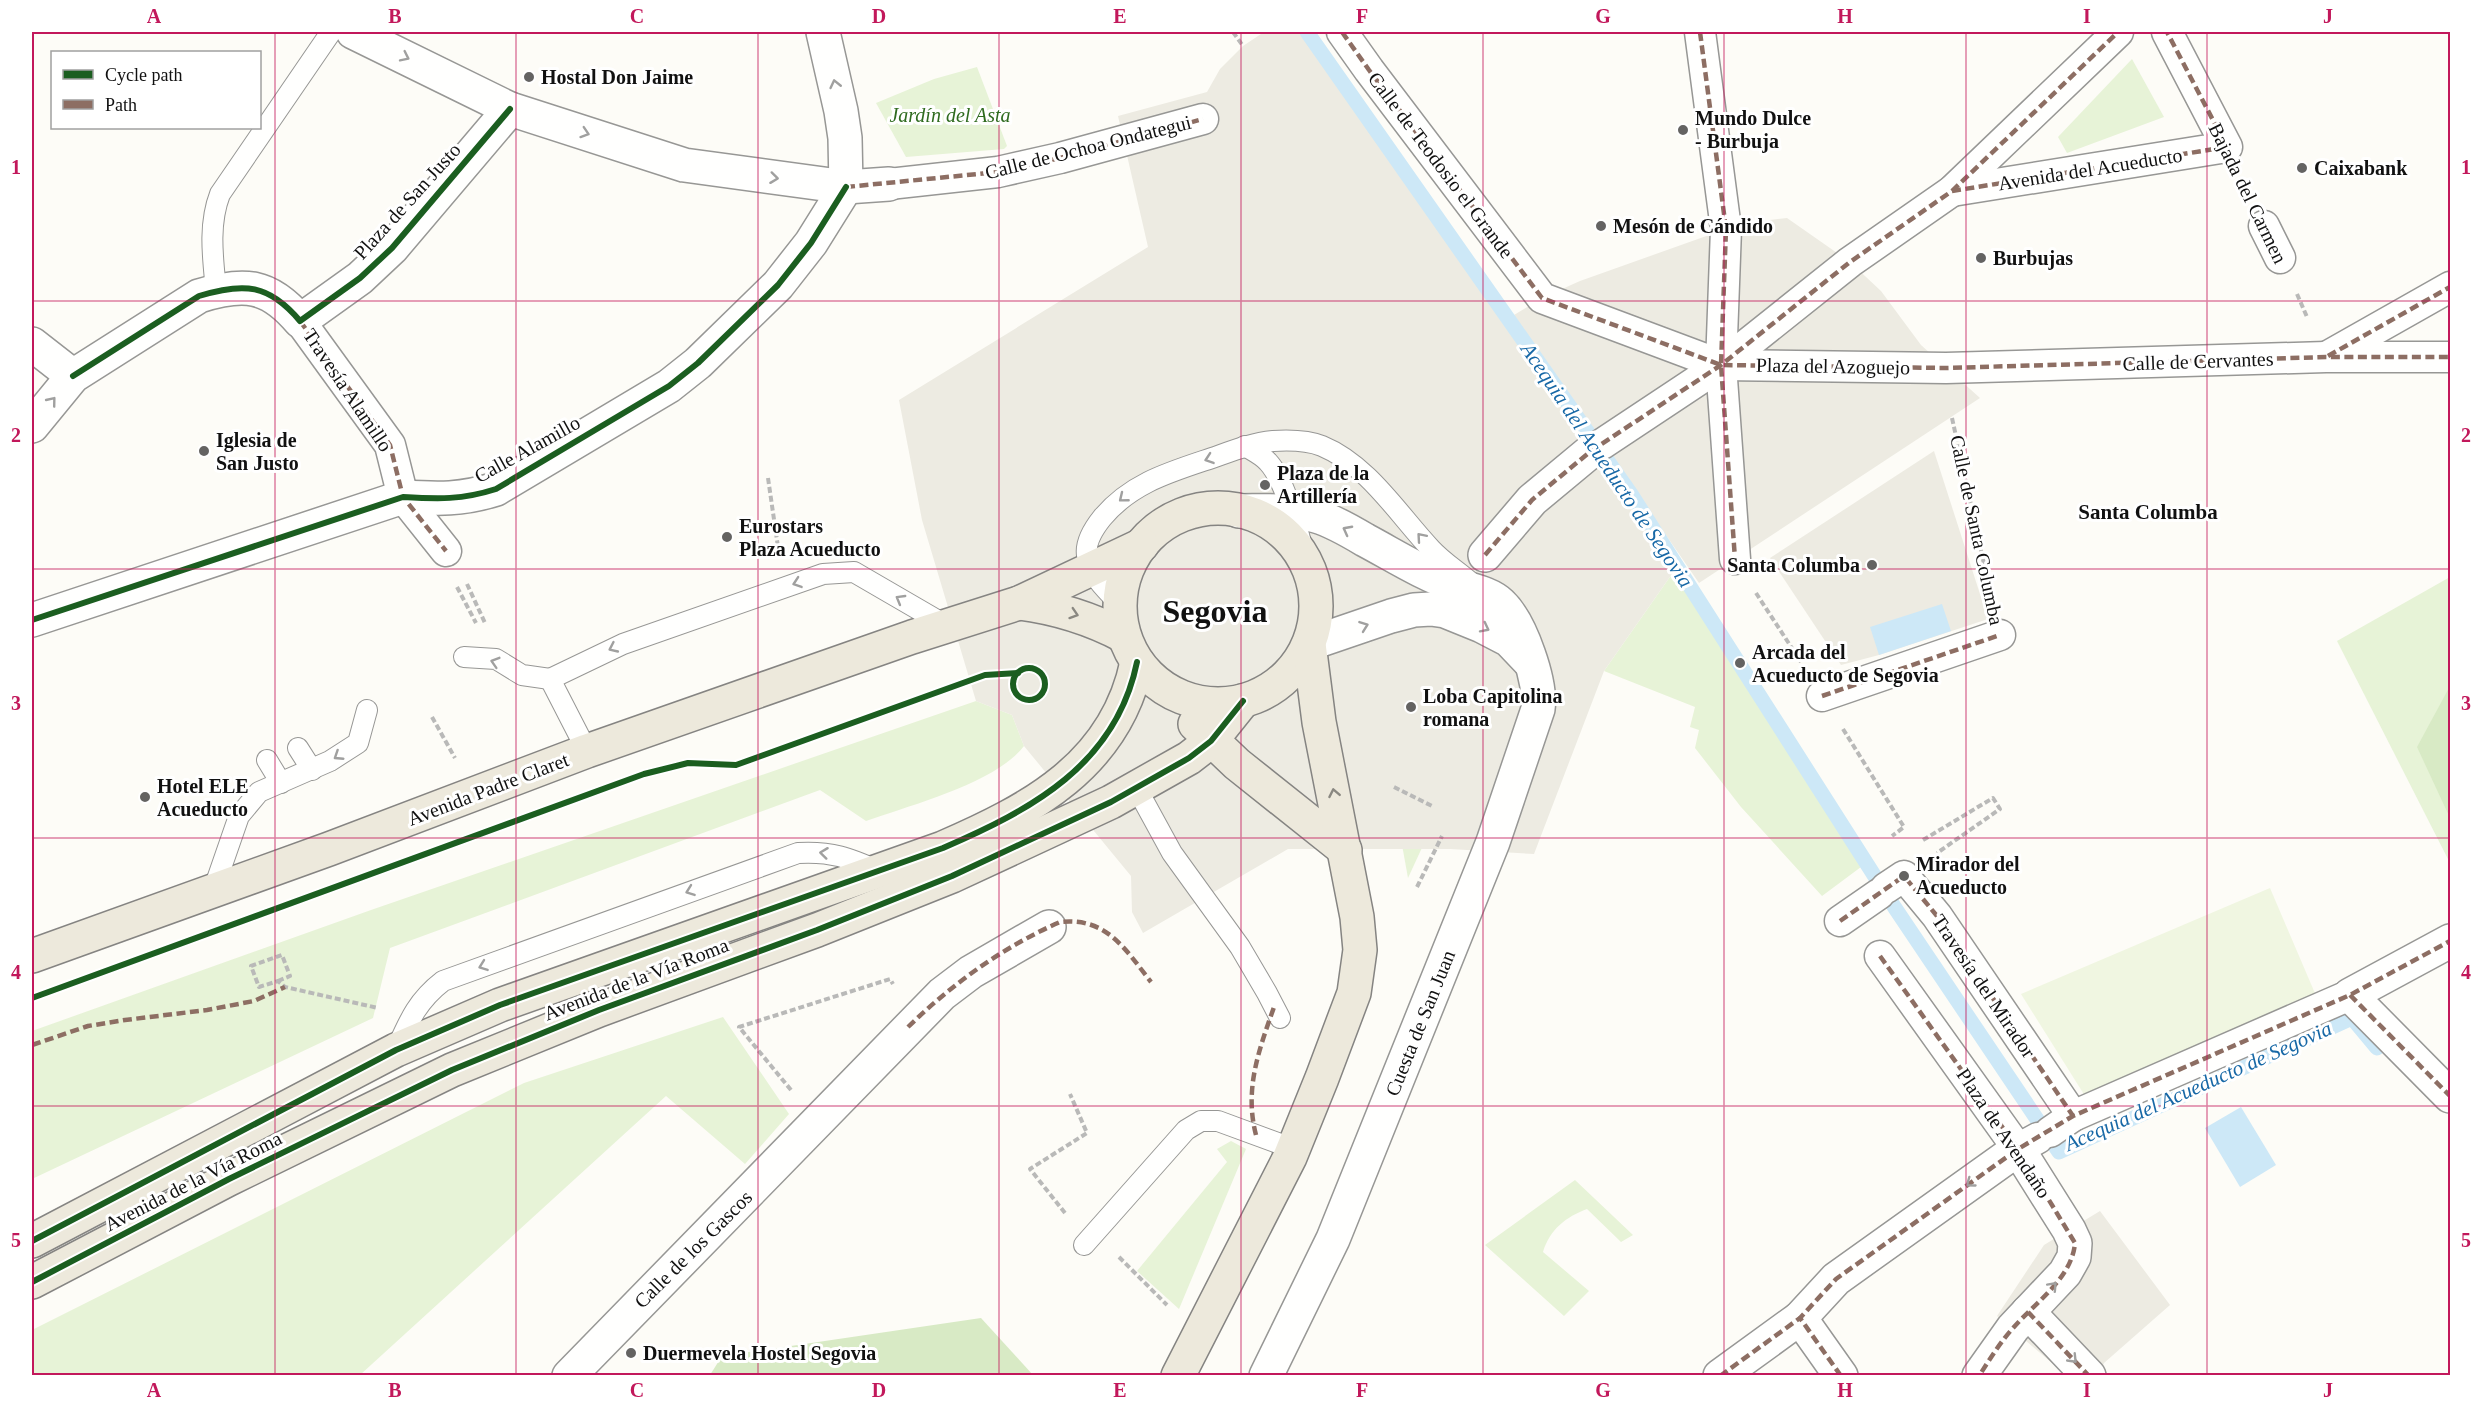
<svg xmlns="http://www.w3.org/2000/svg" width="2482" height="1407" font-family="Georgia,serif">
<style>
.green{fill:#e7f3d7}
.forest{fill:#d8eac5}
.pitch{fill:#f0f6e1}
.plaza{fill:#edebe2}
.water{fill:#cde8f7}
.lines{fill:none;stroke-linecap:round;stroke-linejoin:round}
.stream{stroke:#cde8f7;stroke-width:15}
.service-casing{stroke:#979795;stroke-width:22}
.pedestrian-casing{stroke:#979795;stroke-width:33}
.minor-casing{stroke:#979795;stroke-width:36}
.tertiary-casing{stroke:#979795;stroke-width:36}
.primary-casing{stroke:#858482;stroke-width:36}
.path{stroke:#b9b9b8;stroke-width:4;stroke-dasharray:6 3;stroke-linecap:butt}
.service{stroke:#fffffe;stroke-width:20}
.pedestrian{stroke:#fffffe;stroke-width:30}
.minor{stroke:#fffffe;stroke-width:33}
.tertiary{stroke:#fffffe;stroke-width:33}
.primary{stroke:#ede9dc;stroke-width:33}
.quiet{stroke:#8d6e63;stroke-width:4.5;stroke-dasharray:9 4.5;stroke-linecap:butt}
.cycleway-casing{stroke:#fff;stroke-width:10}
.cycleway{stroke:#1b5e20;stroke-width:6}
.oneway{stroke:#a0a09f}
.oneway2{stroke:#8a8881}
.grid{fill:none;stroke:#c2185b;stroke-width:1.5;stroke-opacity:0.55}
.poi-dot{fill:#646362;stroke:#fff;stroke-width:2}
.labels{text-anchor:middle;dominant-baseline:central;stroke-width:6;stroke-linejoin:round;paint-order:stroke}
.poi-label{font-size:20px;font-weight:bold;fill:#111;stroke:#fff;text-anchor:start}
.park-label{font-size:20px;font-style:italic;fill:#2f6b1f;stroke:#fff}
.street-label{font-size:20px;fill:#111;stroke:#fff}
.water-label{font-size:21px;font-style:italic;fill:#1768a6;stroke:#fff}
.neighbourhood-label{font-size:21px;font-weight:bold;fill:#111;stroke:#fff}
.town-label{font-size:32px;font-weight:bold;fill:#111;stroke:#fff}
.neatline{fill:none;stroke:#c2185b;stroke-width:2}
.grid-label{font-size:20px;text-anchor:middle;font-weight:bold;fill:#c2185b}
</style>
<rect width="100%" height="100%" fill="#fdfcf7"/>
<g class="green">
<path d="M2132,59l32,58 -97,36 -9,-16z"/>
<path d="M977,67l30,79 -3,3 -98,8 -30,-54 58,-24z"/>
<path d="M1674,571l187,296 -39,29 -81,-89 -46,-59 4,-18 -9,-3 5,-20 -91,-36z"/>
<path d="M2450,577v286l-113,-222z"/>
<path d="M976,701l36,14 12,31c-28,37 -113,59 -158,75l-46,-31 -430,158 -17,70 -341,161v-148l339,-121z"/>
<path d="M1395,806l37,20 -24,52z"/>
<path d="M723,1017l66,97 -44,50 -79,-68 -306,279h-328v-45l492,-247z"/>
<path d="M1231,1141l15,8 -67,160 -42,-38 90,-109 -10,-13z"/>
<path d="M1575,1180l58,55 -12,7 -34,-33c-21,8 -37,20 -44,43l46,39 -25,25 -79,-71z"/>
</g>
<g class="forest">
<path d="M2450,686v132l-33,-71z"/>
<path d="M981,1318l52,57h-323l12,-19z"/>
</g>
<path class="pitch" d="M2270,888l47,110 -232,98 -64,-102z"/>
<g class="plaza">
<path d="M1264,32h38l372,539 -70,100 -70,183 -84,-5h-162l-145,84 -11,-21 -1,-36 -107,-130 -12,-31 -36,-14 -54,-181 -23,-120 249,-153 -30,-131 89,-24 13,-23 23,-23z"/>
<path d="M1787,218l63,44 31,29 40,54 59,53 -281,185 -185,-268 28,-17 38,-17 146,-52 27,-7z"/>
<path d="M1934,451l54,168 -109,36 -38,10 -71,-107z"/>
<path d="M2100,1211l70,94 -66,58 -5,12h-33l-69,-59 47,-71z"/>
</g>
<g class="water">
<path d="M1942,604l9,27 -72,24 -9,-28z"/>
<path d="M2241,1107l35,58 -36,22 -35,-59z"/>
</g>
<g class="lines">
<path class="stream" d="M1307,32l324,462 264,414 164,244 293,-134 25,30"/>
<defs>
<g id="service">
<path d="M216,290c-3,-31 -8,-65 4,-96l111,-162"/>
<path d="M1245,446c8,5 17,9 23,16 19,20 32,78 40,106"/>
<path d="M1120,604c-14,-14 -30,-29 -33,-49 -2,-13 7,-27 15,-37 29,-35 68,-46 110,-60 20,-7 40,-15 61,-17 16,-1 34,-1 49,5 46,19 76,68 109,103 11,12 25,21 38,32"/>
<path d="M464,657l32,2 26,16 28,4"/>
<path d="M550,679l73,-35 200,-70 31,-2 93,54"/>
<path d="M550,679l37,72"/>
<path d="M298,748l14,22"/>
<path d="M267,760l14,23"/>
<path d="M1137,789l35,64 68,94 27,46 13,25"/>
<path d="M213,891l26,-75 20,-24 71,-31 28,-18 9,-33"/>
<path d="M396,1050c13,-29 21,-49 47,-69l355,-128c34,-2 51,5 81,18"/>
<path d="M1084,1245l102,-115 15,-9h17l76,28"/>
</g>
<g id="pedestrian">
<path d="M1342,32l27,38 173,228 179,67 225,3 380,-11h124"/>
<path d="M1700,32l26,197 -5,136 14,194"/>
<path d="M889,184l109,-12 62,-14 143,-39"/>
<path d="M1952,191l275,-44 -60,-115"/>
<path d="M2264,226l16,32"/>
<path d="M300,321l90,124 13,52 43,54"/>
<path d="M2328,356l122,-69"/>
<path d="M1602,444l119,-79 129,-103 102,-71 166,-159"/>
<path d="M1822,696l178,-61"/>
<path d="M1886,888l18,-12 33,40 136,200"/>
<path d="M1840,921l39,-27"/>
<path d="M1880,956l138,193 20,-11"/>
<path d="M2050,1132l23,-16 277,-121"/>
</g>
<g id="minor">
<path d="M353,32l157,77 174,56 162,22 43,-3"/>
<path d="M823,32l18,79 4,27 1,49"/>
<path d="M32,344l41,32"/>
<path d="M32,426l41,-50 126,-80c45,-14 70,-12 101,25l60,-43 32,-30 118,-139"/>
<path d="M1485,555l47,-55 59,-49"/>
<path d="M32,620l371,-123c35,2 59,3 93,-8l173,-103 29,-23 80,-78 33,-42 35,-56"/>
<path d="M2450,941l-100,54 100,101"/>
<path d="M2028,1312l61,64"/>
<path d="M569,1376l373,-382 29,-22 78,-45"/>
<path d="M1720,1376l80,-58"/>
<path d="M1841,1376l-41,-58 36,-39 182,-130 51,81 6,13 -1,14 -9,16 -52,55 -34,48"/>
</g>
<g id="tertiary">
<path d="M1239,511c25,0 52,-2 77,5 17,5 34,15 49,24 30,16 58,34 90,45 15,5 35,8 46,19 20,19 41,79 37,105l-45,133 -160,397 -67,137"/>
<path d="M1309,644l82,-28 23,-6 17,-1 14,2 37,15 27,14 20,21"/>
</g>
<g id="primary">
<circle cx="1218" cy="606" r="98"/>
<path d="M1019,603c39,5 71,15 105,33"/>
<path d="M1195,724l42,40 108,86"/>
<path d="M32,956l297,-107 258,-98 325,-114 107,-34 123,-58"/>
<path d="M32,1241l364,-191 104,-45 443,-157c88,-38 173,-83 194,-186"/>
<path d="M32,1282l197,-103 223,-109 147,-60 218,-80 135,-54 159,-74 78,-44 22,-17 32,-40"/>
<path d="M1178,1376l112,-219 32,-79 32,-85 6,-43 -3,-33 -38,-195 -10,-78"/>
</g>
</defs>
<use href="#service" class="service-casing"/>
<use href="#pedestrian" class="pedestrian-casing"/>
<use href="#minor" class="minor-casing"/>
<use href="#tertiary" class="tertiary-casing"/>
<use href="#primary" class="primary-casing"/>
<g class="path">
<path d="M1233,32l10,14"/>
<path d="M2297,294l10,23"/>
<path d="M1952,418l39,178"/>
<path d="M768,478l11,76"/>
<path d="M467,584l18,39"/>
<path d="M457,587l19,36"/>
<path d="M1756,593l45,69"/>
<path d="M432,717l23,41"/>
<path d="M1843,729l61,98 -12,9"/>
<path d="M1394,787l40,20"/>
<path d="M1923,840l70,-42 7,11 -63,44"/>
<path d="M1417,887l25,-51"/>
<path d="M278,981l12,-5 -8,-21 -31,11 8,21 19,-6 7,6 93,21"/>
<path d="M791,1090l-52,-63 151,-48 3,5"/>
<path d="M1065,1213l-35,-44 57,-36 -17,-39"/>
<path d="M1119,1257l48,48"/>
</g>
<use href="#service" class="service"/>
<use href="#pedestrian" class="pedestrian"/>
<use href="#minor" class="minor"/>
<use href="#tertiary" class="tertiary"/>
<use href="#primary" class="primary"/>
<g class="quiet">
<path d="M1342,32l27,38 173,228 179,67 225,3 380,-11h124"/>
<path d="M1700,32l26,197 -5,136 14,194"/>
<path d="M846,187l152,-15 62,-14 143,-39"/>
<path d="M1952,191l275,-44 -60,-115"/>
<path d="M2264,226l16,32"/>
<path d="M300,321l90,124 13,52 43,54"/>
<path d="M2328,356l122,-69"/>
<path d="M1485,555l47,-55 59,-49 130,-86 129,-103 102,-71 166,-159"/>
<path d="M1822,696l178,-61"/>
<path d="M1840,921l64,-45 33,40 136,200"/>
<path d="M1880,956l138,193 57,94c-3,35 -39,59 -61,84 -13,14 -24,32 -35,49"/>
<path d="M2350,995l100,101"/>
<path d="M908,1027c44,-43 95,-80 152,-105 47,-5 65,27 91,60"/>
<path d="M32,1045l56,-19 37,-6 82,-10 47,-9 31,-14"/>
<path d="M1256,1135c-12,-46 3,-85 18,-128"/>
<path d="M2028,1312l61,64"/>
<path d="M1720,1376l80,-58"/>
<path d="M1841,1376l-41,-58 36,-39 182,-130 55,-33 277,-121 100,-54"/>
</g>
<defs>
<g id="cycleway">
<path d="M73,376l126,-80c45,-14 70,-12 101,25l60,-43 32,-30 118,-139"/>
<path d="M32,620l371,-123c35,2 59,3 93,-8l173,-103 29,-23 80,-78 33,-42 35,-56"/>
<circle cx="1029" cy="684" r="16"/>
<path d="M32,998l612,-224 44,-11 48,2 249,-90 33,-2"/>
<path d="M32,1241l364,-191 104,-45 443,-157c88,-38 173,-83 194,-186"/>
<path d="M32,1282l197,-103 223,-109 147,-60 218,-80 135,-54 159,-74 78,-44 22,-17 32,-40"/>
</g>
</defs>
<use href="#cycleway" class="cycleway-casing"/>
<use href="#cycleway" class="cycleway"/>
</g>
<defs><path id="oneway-chevron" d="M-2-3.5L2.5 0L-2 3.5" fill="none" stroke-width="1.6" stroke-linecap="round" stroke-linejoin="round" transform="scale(1.5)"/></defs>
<g class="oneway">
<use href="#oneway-chevron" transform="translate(405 57) rotate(26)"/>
<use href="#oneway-chevron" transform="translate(835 84) rotate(-103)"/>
<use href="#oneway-chevron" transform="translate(585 133) rotate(18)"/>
<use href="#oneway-chevron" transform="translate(774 178) rotate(7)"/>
<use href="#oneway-chevron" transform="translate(52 401) rotate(-51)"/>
<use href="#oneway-chevron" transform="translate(1209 459) rotate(161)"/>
<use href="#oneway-chevron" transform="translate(1123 498) rotate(141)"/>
<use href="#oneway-chevron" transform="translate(1347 530) rotate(-152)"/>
<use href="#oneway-chevron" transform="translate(1421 537) rotate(-131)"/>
<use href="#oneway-chevron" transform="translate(797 583) rotate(161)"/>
<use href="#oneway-chevron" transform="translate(900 599) rotate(-150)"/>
<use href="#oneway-chevron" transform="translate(1364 626) rotate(-20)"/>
<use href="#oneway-chevron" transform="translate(1485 628) rotate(27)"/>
<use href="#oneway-chevron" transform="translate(613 648) rotate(155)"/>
<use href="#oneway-chevron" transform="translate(495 662) rotate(-163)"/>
<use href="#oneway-chevron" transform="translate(338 756) rotate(147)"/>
<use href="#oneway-chevron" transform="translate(824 853) rotate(-173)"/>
<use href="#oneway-chevron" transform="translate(690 891) rotate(160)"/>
<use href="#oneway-chevron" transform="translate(483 966) rotate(160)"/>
<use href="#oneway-chevron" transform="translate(1970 1183) rotate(144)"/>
<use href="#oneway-chevron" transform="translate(2053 1286) rotate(-47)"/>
<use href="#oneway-chevron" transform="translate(2073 1359) rotate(46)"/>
</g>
<g class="oneway2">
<use href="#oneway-chevron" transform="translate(1074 614) rotate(18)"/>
<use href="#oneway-chevron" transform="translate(1334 793) rotate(-101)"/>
</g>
<path class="grid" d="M275,32v1344M516,32v1344M758,32v1344M999,32v1344M1241,32v1344M1483,32v1344M1724,32v1344M1966,32v1344M2207,32v1344M32,301h2418M32,569h2418M32,838h2418M32,1106h2418"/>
<g class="poi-dot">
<circle cx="529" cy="77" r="6"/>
<circle cx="1683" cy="130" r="6"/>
<circle cx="2302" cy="168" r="6"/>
<circle cx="1601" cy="226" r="6"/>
<circle cx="1981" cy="258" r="6"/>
<circle cx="204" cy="451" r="6"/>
<circle cx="1265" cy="485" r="6"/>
<circle cx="727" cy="537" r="6"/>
<circle cx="1872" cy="565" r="6"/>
<circle cx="1740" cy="663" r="6"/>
<circle cx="1411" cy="707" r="6"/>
<circle cx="145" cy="797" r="6"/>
<circle cx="1904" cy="876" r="6"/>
<circle cx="631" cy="1353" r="6"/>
</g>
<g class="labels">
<g class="poi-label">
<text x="541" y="77">Hostal Don Jaime</text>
<text x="1695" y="118">Mundo Dulce<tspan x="1695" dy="23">- Burbuja</tspan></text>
<text x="2314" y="168">Caixabank</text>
<text x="1613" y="226">Mesón de Cándido</text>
<text x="1993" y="258">Burbujas</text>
<text x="216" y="440">Iglesia de<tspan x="216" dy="23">San Justo</tspan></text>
<text x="1277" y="473">Plaza de la<tspan x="1277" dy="23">Artillería</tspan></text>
<text x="739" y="526">Eurostars<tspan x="739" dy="23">Plaza Acueducto</tspan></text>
<text x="1860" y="565" text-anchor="end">Santa Columba</text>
<text x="1752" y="652">Arcada del<tspan x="1752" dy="23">Acueducto de Segovia</tspan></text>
<text x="1423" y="696">Loba Capitolina<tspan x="1423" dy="23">romana</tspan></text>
<text x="157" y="786">Hotel ELE<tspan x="157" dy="23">Acueducto</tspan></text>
<text x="1916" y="864">Mirador del<tspan x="1916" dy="23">Acueducto</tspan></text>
<text x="643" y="1353">Duermevela Hostel Segovia</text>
</g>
<g class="park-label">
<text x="950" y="115">Jardín del Asta</text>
</g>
<g class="street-label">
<text transform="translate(1088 147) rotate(-14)">Calle de Ochoa Ondategui</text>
<text transform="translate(1441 165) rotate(53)">Calle de Teodosio el Grande</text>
<text transform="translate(2090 169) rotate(-9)">Avenida del Acueducto</text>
<text transform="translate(2248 193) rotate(64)">Bajada del Carmen</text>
<text transform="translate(407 201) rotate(-48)">Plaza de San Justo</text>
<text transform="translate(2198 361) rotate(-2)">Calle de Cervantes</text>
<text transform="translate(1833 366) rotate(1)">Plaza del Azoguejo</text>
<text transform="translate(348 390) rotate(56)">Travesía Alamillo</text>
<text transform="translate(527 449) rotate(-29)">Calle Alamillo</text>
<text transform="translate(1977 530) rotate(78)">Calle de Santa Columba</text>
<text transform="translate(488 789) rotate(-21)">Avenida Padre Claret</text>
<text transform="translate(636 979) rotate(-21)">Avenida de la Vía Roma</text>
<text transform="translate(1984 986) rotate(56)">Travesía del Mirador</text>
<text transform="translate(1420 1023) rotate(-68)">Cuesta de San Juan</text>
<text transform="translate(2004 1133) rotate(56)">Plaza de Avendaño</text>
<text transform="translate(193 1181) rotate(-27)">Avenida de la Vía Roma</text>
<text transform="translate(693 1249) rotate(-45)">Calle de los Gascos</text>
</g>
<g class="water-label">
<text transform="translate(1607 465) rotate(56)">Acequia del Acueducto de Segovia</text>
<text transform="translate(2198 1086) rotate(-24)">Acequia del Acueducto de Segovia</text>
</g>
<g class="neighbourhood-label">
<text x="2148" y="512">Santa Columba</text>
</g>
<g class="town-label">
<text x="1215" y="611">Segovia</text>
</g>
</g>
<rect width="2482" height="1407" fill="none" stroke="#ffffff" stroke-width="66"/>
<rect x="51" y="51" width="210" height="78" fill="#ffffff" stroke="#a0a0a0" stroke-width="1.5"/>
<rect x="63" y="70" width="30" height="9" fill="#1b5e20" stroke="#a0a0a0" stroke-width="1.5"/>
<text x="105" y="81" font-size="18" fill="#111111">Cycle path</text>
<rect x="63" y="100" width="30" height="9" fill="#8d6e63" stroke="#a0a0a0" stroke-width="1.5"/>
<text x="105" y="111" font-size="18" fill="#111111">Path</text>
<rect x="33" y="33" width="2416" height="1341" class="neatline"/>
<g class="grid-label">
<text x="154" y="23">A</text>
<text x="395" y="23">B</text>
<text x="637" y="23">C</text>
<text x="879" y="23">D</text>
<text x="1120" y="23">E</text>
<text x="1362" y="23">F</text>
<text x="1603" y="23">G</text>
<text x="1845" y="23">H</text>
<text x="2087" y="23">I</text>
<text x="2328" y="23">J</text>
<text x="16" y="174">1</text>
<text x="2466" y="174">1</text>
<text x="16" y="442">2</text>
<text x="2466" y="442">2</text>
<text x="16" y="710">3</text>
<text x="2466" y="710">3</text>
<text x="16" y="979">4</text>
<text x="2466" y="979">4</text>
<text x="16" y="1247">5</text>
<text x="2466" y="1247">5</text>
<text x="154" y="1397">A</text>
<text x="395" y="1397">B</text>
<text x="637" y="1397">C</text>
<text x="879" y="1397">D</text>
<text x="1120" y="1397">E</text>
<text x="1362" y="1397">F</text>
<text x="1603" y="1397">G</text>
<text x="1845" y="1397">H</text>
<text x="2087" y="1397">I</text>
<text x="2328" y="1397">J</text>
</g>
</svg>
